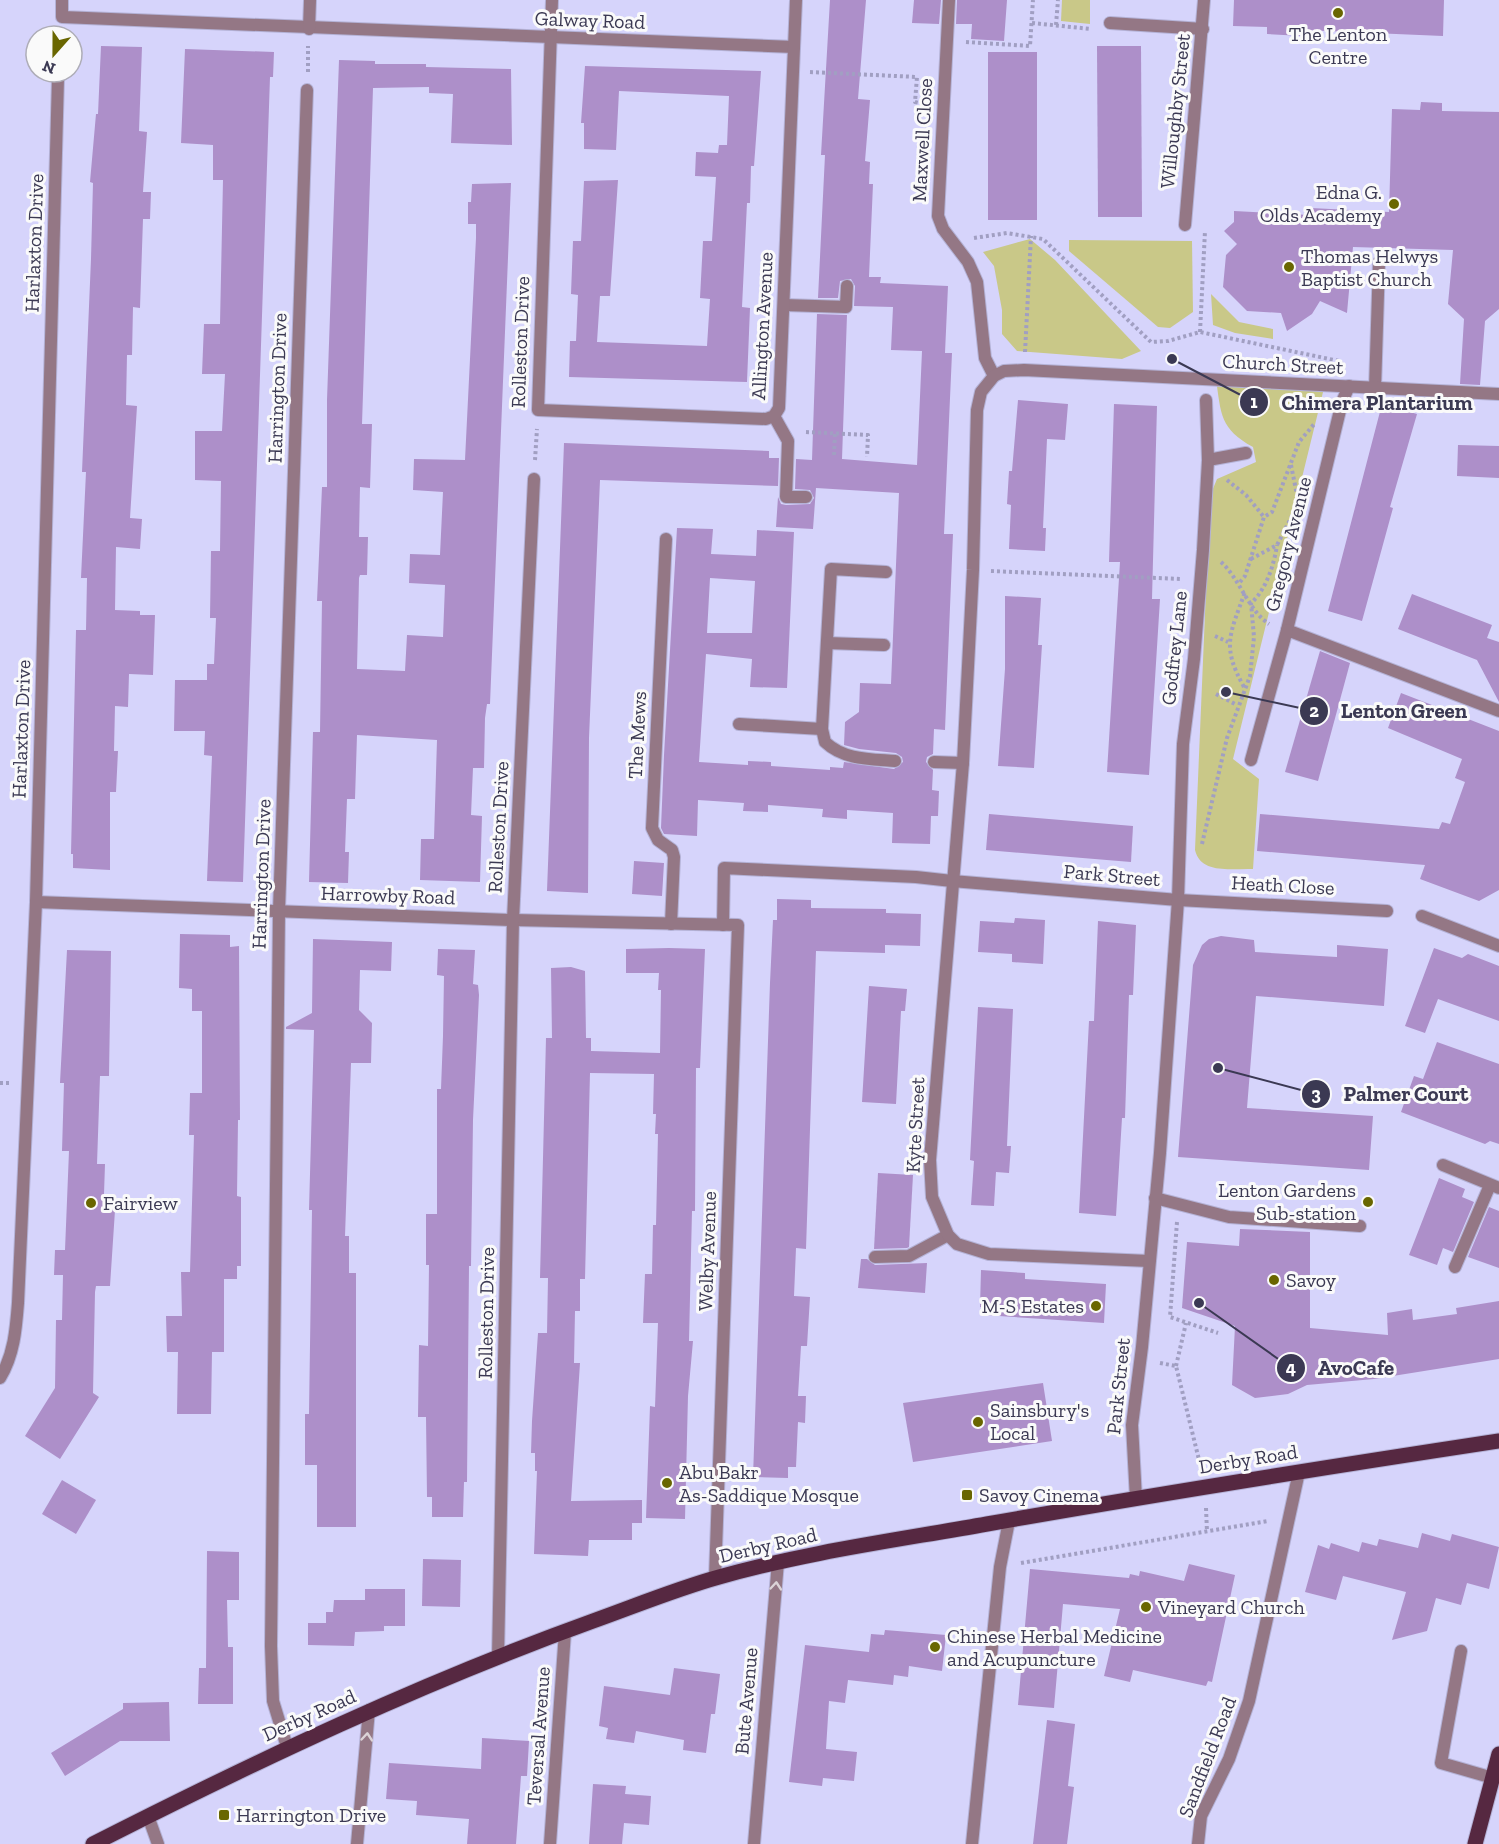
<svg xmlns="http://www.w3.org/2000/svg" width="1499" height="1844" font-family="'Zilla Slab',serif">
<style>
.green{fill:#c9c888}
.building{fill:#ad8fc9;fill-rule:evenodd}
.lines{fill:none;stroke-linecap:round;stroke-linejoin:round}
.service-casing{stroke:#b4b2d6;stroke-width:14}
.pedestrian-casing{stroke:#b4b2d6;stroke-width:14}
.minor-casing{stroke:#b4b2d6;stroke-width:14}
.primary-casing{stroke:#b4b2d6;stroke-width:17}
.path{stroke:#a19fc2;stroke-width:4;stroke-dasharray:3 3;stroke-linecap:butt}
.service{stroke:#947785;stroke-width:12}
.pedestrian{stroke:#947785;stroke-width:12}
.minor{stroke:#947785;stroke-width:12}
.primary{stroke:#562841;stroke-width:15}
.oneway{stroke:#dbd3d7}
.poi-dot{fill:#696600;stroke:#fafafa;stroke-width:2}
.labels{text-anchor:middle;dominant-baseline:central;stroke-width:6;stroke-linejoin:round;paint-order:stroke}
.street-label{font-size:20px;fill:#3b3953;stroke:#fafafa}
.poi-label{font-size:20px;fill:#3b3953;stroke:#fafafa;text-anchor:start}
.leader{fill:none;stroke:#3b3953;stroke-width:2}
.callout-dot{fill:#3b3953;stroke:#fafafa;stroke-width:2}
.mark-label{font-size:18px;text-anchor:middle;font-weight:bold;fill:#fff}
.callout-label{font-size:21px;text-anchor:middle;font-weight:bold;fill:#3b3953;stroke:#fafafa;stroke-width:6;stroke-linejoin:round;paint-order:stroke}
</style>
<rect width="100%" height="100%" fill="#d6d4fb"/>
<g class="green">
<path d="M1062,0h28v24l-29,-3z"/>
<path d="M1030,239l25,21 86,91 -19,8 -105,-8 -15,-17v-24l-8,-44 -11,-14z"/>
<path d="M1069,240l123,1 1,71 -23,16 -12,-1 -89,-76z"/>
<path d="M1211,294l28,28 34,7v10l-38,-6 -22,-8z"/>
<path d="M1216,379l108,9 -91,371 26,20 -6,90c-21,-1 -52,6 -58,-19l15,-354 7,-17 39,-17 -3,-15c-33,-18 -32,-33 -37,-68z"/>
</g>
<g class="building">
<path d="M830,0h36l-8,99 12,1 -5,61 5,1 -1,22h4l-4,93h12l-1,6 68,3 -3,67h7l-8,181h9l-8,196 -11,-1 -1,25 -6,3 -1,5 7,8 -1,20 7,1 -1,25h-7l-1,28 -38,-1 1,-30 -46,-3v9l-25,-2 1,-8 -55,-4v7l-25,-1 1,-8 -46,-3 -1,36 -33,-2 -3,-6 3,-73 13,-227 36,1 -2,25 45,2 1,-26 37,2 -7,156 -37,-1 2,-28 -46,-5 -7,108 49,3v-4l23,1v4l59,4v-3l13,1 1,-6 50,7 9,-7 -1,-5 -6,-4 -37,-4 -15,-4 1,-23 14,-10 1,-29 31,1 8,-191 -83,-5 -3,41 -37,-2 2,-30 3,7 5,1 24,-1 4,-6 -4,-8 -15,-1 1,-30 16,1 5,-146 30,1 -5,144 75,6 5,-114 -31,-1 2,-43 -39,-1 1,-20 -4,-7 -11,2 -2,17h-20l7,-143h-4zM710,578l45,3 -3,52h-45z"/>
<path d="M914,0h27l-2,24 -27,-1z"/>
<path d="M957,0h50l-3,41 -33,-2 1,-15h-16z"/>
<path d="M1234,0h210l-1,36 -141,-6v6l-35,-2v-7l-34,-1z"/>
<path d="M101,46l41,1 -3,84 8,1 -4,60h8l-1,27h-7l-3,89 -7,-1 -1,48h-5l-1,50 11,1 -7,112 12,1 -2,30 -24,-2 -1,63 25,1v4h15l-2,60 -24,-1 -1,33 -13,-1 -1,45h4l-2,41h-6v78l-37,-2v-14h-2l5,-224h10l1,-52h-6l5,-106h-4l9,-213 2,-76 -3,-1 6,-68h2z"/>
<path d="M1097,46h44l1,171h-44z"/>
<path d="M185,49l89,3 -1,25h-3l-27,805 -36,-1 5,-125 -8,-1 1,-24h-31l1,-51h32v-16h7l2,-46h-6l1,-67h9l1,-70 -26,-1v-49h27l3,-57h-23l2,-50h16l3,-144h-10v-35l-32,-2z"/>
<rect x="988" y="52" width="49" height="168"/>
<path d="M339,60l36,1v3h51v3l85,2 1,76 -61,-2 2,-49 -24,-1v-6l-56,1 -11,336h10l-2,64 -10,-1 -1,50h9l-1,38h-7l-1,3 -2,91 48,2 2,-36 36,2 2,-52 -36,-2 1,-29 30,1 3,-63 -30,-2 1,-31 51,1 11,-222v-14h-8v-22h3l1,-18 39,-1 -21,521h-3l-2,14 -1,50h-11l-2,47 11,1 -2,66 -60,-2 1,-41h13l3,-99 -80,-5 -2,64h-8l-2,53h4l-1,31 -39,-1 4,-150h7l2,-131h-5l5,-114h5v-87z"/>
<path d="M585,66l176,5 -7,95h-3l-1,37h-3l-5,104 8,1 -3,74 -178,-5 1,-36h6l2,-46 -7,-1 2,-53h8l3,-60 34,-1 -8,116h-10l-3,46 110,4 3,-47 -10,-1 3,-57h9l4,-64 -21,-1 1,-24 22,1 1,-8h8l2,-49 -110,-5 -3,59 -32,-1v-26h-3z"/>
<path d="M1421,102l21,1v8l57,1v197l-14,12 -5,64 -20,-1 4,-65 -16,-15 5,-54 -100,-3 -6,66 -27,-12 -8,13 -25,17 -6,-18 -34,-2 -24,-24 3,-32 11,-11 -13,-13 10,-9v-11l76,4 1,-7 78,4 3,-103 28,1z"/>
<path d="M1018,400l50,4 -3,36 -18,-1 -4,89h3l-1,23 -36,-2 2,-44 -4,-1 2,-33h3z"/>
<path d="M1114,404l43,2 -5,193h8l-11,176 -42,-3 13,-210h-11z"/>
<path d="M1382,404l35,10 -27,93 3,1 -31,113 -34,-10z"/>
<path d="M564,443l205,8v7h10l-1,28 -178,-6 -11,258 -1,155 -41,-2z"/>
<path d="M1458,445l41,1v32l-42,-2z"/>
<path d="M1412,594l80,31 -5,13 12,4v60l-22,-42 -79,-31z"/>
<path d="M1005,596l36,2 -3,47h4l-8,123 -36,-2 7,-97z"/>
<path d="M1320,651l30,12 -32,118 -33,-9z"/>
<path d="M1401,693l98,38v159l-20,11 -59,-22 5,-14 -168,-14 3,-37 179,15 3,-7 8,2 15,-42 -10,-4 7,-19 -74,-31z"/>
<path d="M989,814l144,12 -2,36 -145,-12z"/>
<path d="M634,861l30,2 -2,33 -30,-2z"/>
<path d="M777,899l34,1v8l75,1v4l35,1 -1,32 -35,-1v8l-69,-2 -10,298 -10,-1 -2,48 16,1 -3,49h-6l-3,50h8l-1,27 -7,-1 -2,45h-8v11l-35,-1 17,-494 3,-63h4z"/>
<path d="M1015,918l30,2 -2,44 -31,-2v-8l-34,-2 2,-31 34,2z"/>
<path d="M1098,921l38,4 -3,70h-4l-4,123h-3l-6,98 -37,-3 10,-192h5z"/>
<path d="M180,934l50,1v12l9,-1 1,174h-2l-1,76 4,1v69h-4v13h-13v73h-12l-1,62h-34l1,-62h-11l-1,-36h16l-1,-44h9l4,-137h-5l1,-42h12v-82h-10v-22l-13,-1z"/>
<path d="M1221,936l33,4 1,12 82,5v-12l51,4 -4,57 -128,-10 -9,112 126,8 -4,54 -191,-13 15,-192 9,-20 7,-6z"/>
<path d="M313,939l79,3 -1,29 -31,-1 -1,40 13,13 -1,40h-20l-6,173h4v37h7v254h-39v-62h-12v-51h4l3,-204h-3l5,-180 -28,-1v-2l26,-14z"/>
<path d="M669,948l36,1 -5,119h-4l-1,143h-3l-3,130h4l-5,55 -3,123 -39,-1 4,-112 5,1 3,-84h-15l2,-49h7l1,-49h3l2,-91h-3l1,-20h-3l1,-40 -64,-1 -5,206h-5v32h-5l-1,52h6l-9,138 71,-1v23h-10v17h-43l-1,16 -54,-2 3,-83h-2v-18h-4l1,-32 6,-88h9l1,-55h-8l6,-240h6l-1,-70 20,-1 14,4 1,67h5v13l69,2 1,-63h-3l1,-17h-33v-24z"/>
<path d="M1434,948l28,10 6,-4 31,12v55l-61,-22 -13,34 -20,-7z"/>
<path d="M438,949l37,1 -2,34 5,1 1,10 -6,125 -2,146h-2l-2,216h-3l-1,35h-31v-20h-5l-1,-80h-8l1,-72 9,1 1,-81h-3v-51h11v-125h4l2,-53 1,-60 -7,-1z"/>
<path d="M67,950l44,1 -2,125h-9l-3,88h8l-1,30 12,1 -6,91h-14l-1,6 -2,101 6,4 -39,62 -35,-23 30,-48 1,-68h6l1,-45h-9l1,-25h10l4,-99h-7l2,-68h-4z"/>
<path d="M869,986l38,3 -2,22h-4l-5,93 -34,-2z"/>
<path d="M978,1007l35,2 -6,137h4l-2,27 -13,-1 -2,34 -23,-1 3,-44 -4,-1z"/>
<path d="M1437,1042l62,22v80l-9,-3 -5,3 -84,-32 13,-36 9,3z"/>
<path d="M878,1173l35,2 -4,72 -2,1 -33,1z"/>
<path d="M1439,1178l26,11 -3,8 12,5 -21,50 -10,-4 -6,17 -28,-10z"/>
<path d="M1489,1207l10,4v57l-31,-11z"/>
<path d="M1240,1229l70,3v96l78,7 -1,-22 25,-4 1,11 44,-6 -1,-6 43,-7v58l-125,20 -67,6 -19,9 -33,4 -23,-13 3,-59 -53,-18 5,-66 52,4z"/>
<path d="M861,1259h6l8,6 52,-2 -2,30 -67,-5z"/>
<path d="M981,1270l44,3v6l81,5 -2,39 -120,-8 -1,-7 -3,-1z"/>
<path d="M1043,1383l9,58 -139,21 -10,-59z"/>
<path d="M62,1480l34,20 -20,34 -34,-20z"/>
<path d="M1422,1533l28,8 2,-7 47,13 -10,42 -22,-6 -6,22 -25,-7 -9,33 -35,9 14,-48 -63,-16 -7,24 -31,-8 13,-47 11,4 2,-6 28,9 3,-10 15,4 2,-7 39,9z"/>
<path d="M207,1551l32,1v48h-12l1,47h5v57h-35l1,-36h7z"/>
<path d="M423,1559l38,1 -1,47 -38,-1z"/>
<path d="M1189,1564l46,11 -23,107 -4,-1 -2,5 -73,-16 -3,12 -26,-6 16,-67 -57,-5 -9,104 -36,-3 12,-136 99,9 1,-4 9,2 1,-5 44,10z"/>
<path d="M365,1589h40v37h-21v5l-29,1 -1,14 -46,-1v-22h18v-11h7l1,-12h31z"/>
<path d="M885,1630l61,5 -4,36 -33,-5 -1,11 -14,-2 -1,10 -45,-5 -3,23 -16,-2 -3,48 31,3 -3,29 -31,-3 -1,8 -33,-4 16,-137 64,7 2,-18 13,1z"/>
<path d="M674,1668l46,6 -5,40h-4l-5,39 -23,-3 1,-10 -48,-9 -2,12 -28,-4 2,-11 -9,-2 5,-40 66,9z"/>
<path d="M169,1702l1,39h-50l-55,35 -14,-23 72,-44v-6z"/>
<path d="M1047,1720l28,4 -7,62 6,1 -7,57h-34z"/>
<path d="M482,1738l47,3 -2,35h-6l-5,68h-49l2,-25 -53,-4 1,-14 -31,-2 3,-36 92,6z"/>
<path d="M593,1784l33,2 -1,8 26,2 -2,29 -25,-2 -2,21h-33z"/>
</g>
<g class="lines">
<defs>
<g id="service">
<path d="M1110,23l93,6"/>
<path d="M784,305l62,2 1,-21"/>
<path d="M1375,389l4,-127"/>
<path d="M774,416l14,25 -2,56h20"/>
<path d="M666,539l-14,289 6,12 14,10 2,7 -3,67"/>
<path d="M886,572l-55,-3 -9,160 3,13c19,18 45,17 70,19"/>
<path d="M827,643l57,2"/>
<path d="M739,724l83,5"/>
<path d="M934,762l29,1"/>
<path d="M875,1257l34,-1 39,-21"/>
<path d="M1455,1267l35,-82"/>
<path d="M1461,1651l-20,112 52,15"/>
</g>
<path id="pedestrian" d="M723,925l1,-57 192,9 36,4"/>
<g id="minor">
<path d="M62,0v17l732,30"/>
<path d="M552,0l-14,410 228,9 8,-3 5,-8 17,-408"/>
<path d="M949,0l-11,216 5,13 25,33 9,20 8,76 9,18"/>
<path d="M309,29l1,-29"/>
<path d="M1185,225l19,-225"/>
<path d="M1349,386l-7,16 -55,228 212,81"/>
<path d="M1208,460l38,-7"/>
<path d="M1251,760l36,-130"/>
<path d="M952,881l226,19 209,11"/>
<path d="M36,902l477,18 225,5 -23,653"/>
<path d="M1422,916l77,30"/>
<path d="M1443,1165l56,23"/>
<path d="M1155,1198l74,19 131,9"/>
<path d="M1149,1261l-160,-7 -32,-10 -9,-9 -16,-38 -2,-37 33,-397 10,-193 4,-160 4,-18 13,-16 10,-5 20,-1 475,24"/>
<path d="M0,1378c14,-23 16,-49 18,-75l18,-401 22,-824"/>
<path d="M1136,1499l-4,-74 10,-78 18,-194 18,-253 5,-156 11,-85 9,-109 5,-90 -2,-60"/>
<path d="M498,1657l15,-737 21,-441"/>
<path d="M287,1747l-14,-46 -2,-55 8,-735 28,-821"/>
<path d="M148,1816l10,28"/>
<path d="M357,1844l12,-134"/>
<path d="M550,1844l15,-212"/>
<path d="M754,1844l24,-282"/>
<path d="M972,1844l28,-277 9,-46"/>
<path d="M1198,1844l3,-28 28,-57 20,-58 50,-229"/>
</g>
<g id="primary">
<path d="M93,1844c163,-83 328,-161 500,-223 42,-15 83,-32 126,-44 88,-25 179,-37 268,-53 171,-30 341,-57 512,-83"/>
<path d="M1475,1844l24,-90"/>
</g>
</defs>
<use href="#service" class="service-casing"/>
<use href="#pedestrian" class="pedestrian-casing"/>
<use href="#minor" class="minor-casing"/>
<use href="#primary" class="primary-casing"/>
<g class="path">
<path d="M1032,23l59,6"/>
<path d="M1056,25l2,-25"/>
<path d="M966,42l64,4 3,-46"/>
<path d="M308,72v-26"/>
<path d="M810,72l107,5 -2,25 9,2"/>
<path d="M974,238l33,-5 36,6 108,103 17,-1 32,-9 139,29 5,5"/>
<path d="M1200,332l5,-101"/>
<path d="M1025,352l6,-116"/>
<path d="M806,432l62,3 -1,22"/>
<path d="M834,455l1,-22"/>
<path d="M535,460l2,-31"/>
<path d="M1291,465l6,30"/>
<path d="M1227,480l19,15 18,22"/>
<path d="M1251,559l26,-14 16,-31"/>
<path d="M1221,562c19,17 27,48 48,62"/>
<path d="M991,571l191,8"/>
<path d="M1240,582l5,-6 19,-59 8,-5 27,-70 16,-19"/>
<path d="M1215,636l13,6"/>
<path d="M1244,687c-23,-41 -14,-53 1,-95"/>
<path d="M1216,694l19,10"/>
<path d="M1202,844l25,-106 23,-62 4,-39 -3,-34c15,-13 23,-38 26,-58"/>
<path d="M0,1083h10"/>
<path d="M1177,1222l-7,95 48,16"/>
<path d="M1160,1363l16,3 25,102"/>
<path d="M1176,1366l10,-43"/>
<path d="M1206,1508l1,24"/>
<path d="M1021,1563l247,-42"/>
</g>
<use href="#service" class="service"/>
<use href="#pedestrian" class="pedestrian"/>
<use href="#minor" class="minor"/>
<use href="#primary" class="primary"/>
</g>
<defs><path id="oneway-chevron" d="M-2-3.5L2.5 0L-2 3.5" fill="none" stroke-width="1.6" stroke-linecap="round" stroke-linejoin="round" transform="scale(1.5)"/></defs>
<g class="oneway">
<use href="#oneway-chevron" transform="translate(776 1586) rotate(-85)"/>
<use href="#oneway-chevron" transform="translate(367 1737) rotate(-85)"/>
</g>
<g class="poi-dot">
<circle cx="1338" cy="13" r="6"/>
<circle cx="1394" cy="204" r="6"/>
<circle cx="1289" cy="267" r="6"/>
<circle cx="1368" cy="1202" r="6"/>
<circle cx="91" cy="1203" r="6"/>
<circle cx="1274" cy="1280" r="6"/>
<circle cx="1096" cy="1306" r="6"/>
<circle cx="978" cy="1422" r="6"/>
<circle cx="667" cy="1483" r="6"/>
<rect x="961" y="1489" width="12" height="12" rx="3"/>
<circle cx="1146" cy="1607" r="6"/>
<circle cx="935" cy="1647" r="6"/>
<rect x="218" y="1809" width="12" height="12" rx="3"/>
</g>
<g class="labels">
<g class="street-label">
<text transform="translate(590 20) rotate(2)">Galway Road</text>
<text transform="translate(1175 111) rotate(-84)">Willoughby Street</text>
<text transform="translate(922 140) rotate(-87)">Maxwell Close</text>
<text transform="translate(34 243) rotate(-88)">Harlaxton Drive</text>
<text transform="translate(762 326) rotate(-87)">Allington Avenue</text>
<text transform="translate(520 342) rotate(-88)">Rolleston Drive</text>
<text transform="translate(1283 364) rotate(3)">Church Street</text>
<text transform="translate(277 388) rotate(-88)">Harrington Drive</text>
<text transform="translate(1288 544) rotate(-76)">Gregory Avenue</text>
<text transform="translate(1174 648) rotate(-84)">Godfrey Lane</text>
<text transform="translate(21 729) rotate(-88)">Harlaxton Drive</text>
<text transform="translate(637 735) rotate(-87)">The Mews</text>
<text transform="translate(498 827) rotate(-87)">Rolleston Drive</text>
<text transform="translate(261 874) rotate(-88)">Harrington Drive</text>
<text transform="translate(1112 875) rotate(5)">Park Street</text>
<text transform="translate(1283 885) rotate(3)">Heath Close</text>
<text transform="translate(388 895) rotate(2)">Harrowby Road</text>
<text transform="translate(915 1125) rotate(-87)">Kyte Street</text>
<text transform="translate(707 1251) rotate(-88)">Welby Avenue</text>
<text transform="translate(486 1313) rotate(-89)">Rolleston Drive</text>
<text transform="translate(1118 1386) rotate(-84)">Park Street</text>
<text transform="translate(1248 1459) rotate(-9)">Derby Road</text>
<text transform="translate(768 1545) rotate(-13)">Derby Road</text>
<text transform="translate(746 1701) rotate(-85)">Bute Avenue</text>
<text transform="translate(309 1715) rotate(-24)">Derby Road</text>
<text transform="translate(538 1736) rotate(-86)">Teversal Avenue</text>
<text transform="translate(1207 1757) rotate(-69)">Sandfield Road</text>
</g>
<g class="poi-label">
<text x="1338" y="34" text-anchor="middle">The Lenton<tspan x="1338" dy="23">Centre</tspan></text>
<text x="1382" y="192" text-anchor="end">Edna G.<tspan x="1382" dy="23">Olds Academy</tspan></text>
<text x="1301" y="256">Thomas Helwys<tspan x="1301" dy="23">Baptist Church</tspan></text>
<text x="1356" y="1190" text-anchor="end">Lenton Gardens<tspan x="1356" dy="23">Sub-station</tspan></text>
<text x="103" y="1203">Fairview</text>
<text x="1286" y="1280">Savoy</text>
<text x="1084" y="1306" text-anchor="end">M-S Estates</text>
<text x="990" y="1410">Sainsbury's<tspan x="990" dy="23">Local</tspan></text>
<text x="679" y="1472">Abu Bakr<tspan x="679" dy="23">As-Saddique Mosque</tspan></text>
<text x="979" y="1495">Savoy Cinema</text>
<text x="1158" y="1607">Vineyard Church</text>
<text x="947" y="1636">Chinese Herbal Medicine<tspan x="947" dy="23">and Acupuncture</tspan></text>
<text x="236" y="1815">Harrington Drive</text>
</g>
</g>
<path class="leader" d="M1172 359L1254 402M1226 692L1314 711M1218 1068L1316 1094M1199 1303L1291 1368"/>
<g class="callout-dot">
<circle cx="1172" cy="359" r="6"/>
<circle cx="1226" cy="692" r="6"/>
<circle cx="1218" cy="1068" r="6"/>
<circle cx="1199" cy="1303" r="6"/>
<circle cx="1254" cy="402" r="15"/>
<circle cx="1314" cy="711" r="15"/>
<circle cx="1316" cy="1094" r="15"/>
<circle cx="1291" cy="1368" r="15"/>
</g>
<g class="mark-label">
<text x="1254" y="408">1</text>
<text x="1314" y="717">2</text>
<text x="1316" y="1100">3</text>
<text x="1291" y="1374">4</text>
</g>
<g class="callout-label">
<text x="1377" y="410">Chimera Plantarium</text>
<text x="1404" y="718">Lenton Green</text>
<text x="1406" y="1101">Palmer Court</text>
<text x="1356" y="1375">AvoCafe</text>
</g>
<g transform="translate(54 54) rotate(201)"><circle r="28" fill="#fafafa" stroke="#aeadb7" stroke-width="1.5"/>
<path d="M0-4.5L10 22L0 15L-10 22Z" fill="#696600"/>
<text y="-9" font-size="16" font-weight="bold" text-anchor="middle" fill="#3b3953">N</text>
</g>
</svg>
